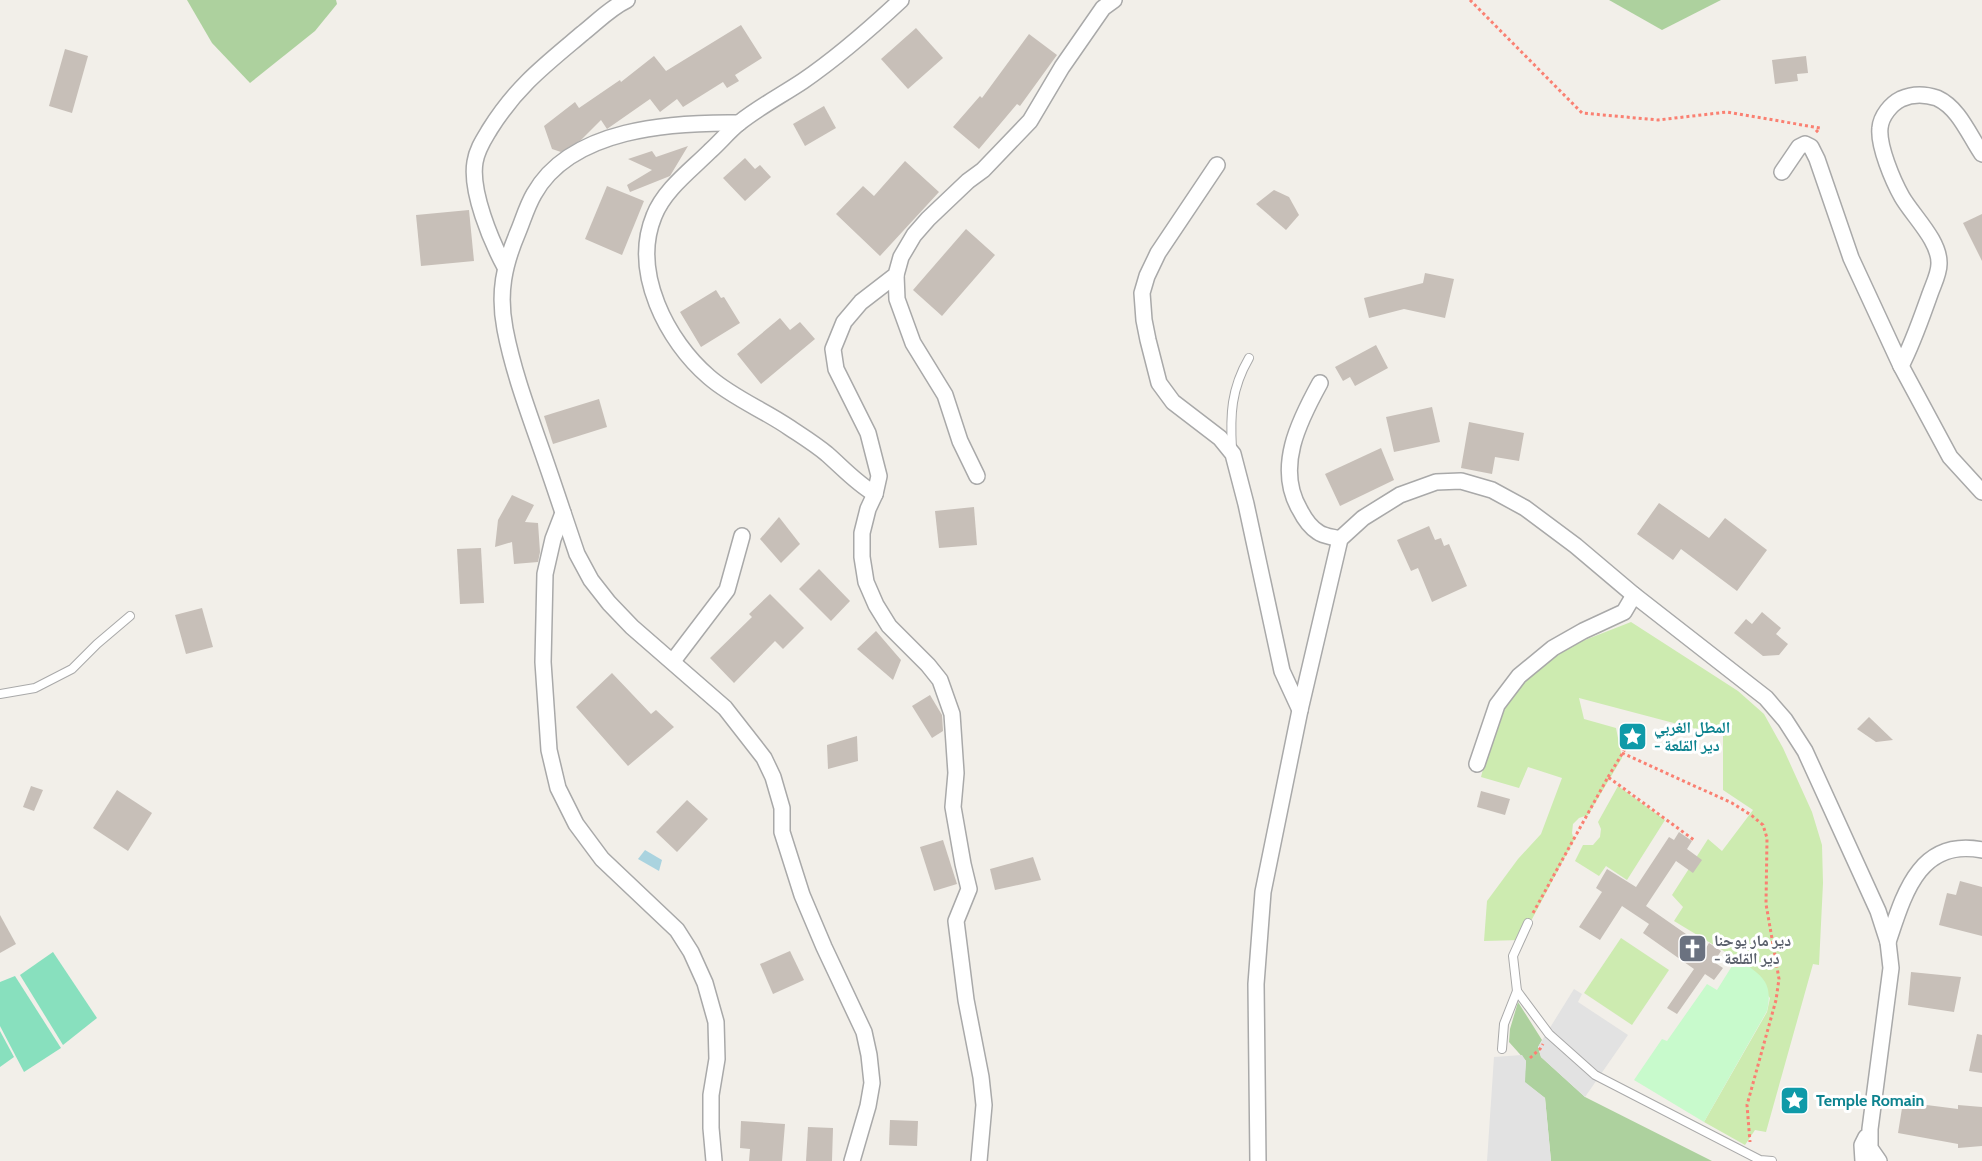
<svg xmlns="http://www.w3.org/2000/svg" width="1982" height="1161" font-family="Cabin,'Noto Naskh Arabic',sans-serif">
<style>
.grass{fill:#cdebb0}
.forest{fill:#add19e}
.park{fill:#c8facc}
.pitch{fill:#88e0be}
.parking{fill:#e2e2e2}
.water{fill:#aad3df}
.building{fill:#c7bfb8}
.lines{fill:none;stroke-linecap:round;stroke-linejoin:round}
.service-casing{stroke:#a9a9a9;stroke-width:10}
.minor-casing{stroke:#a9a9a9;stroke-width:18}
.path{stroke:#fa8072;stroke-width:3;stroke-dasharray:3 3;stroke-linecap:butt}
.service{stroke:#fff;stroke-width:8}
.minor{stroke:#fff;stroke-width:15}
.labels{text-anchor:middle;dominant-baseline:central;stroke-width:6;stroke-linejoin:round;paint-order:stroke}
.culture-label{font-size:16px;font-weight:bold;fill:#0d838f;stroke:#fff;text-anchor:start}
.worship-label{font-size:16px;font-weight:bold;fill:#5b616d;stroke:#fff;text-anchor:start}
</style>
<rect width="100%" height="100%" fill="#f2efe9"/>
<g class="grass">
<path d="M1631,622l107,69 26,23 19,34 29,64 10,33 1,38 -4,82 -6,-1 -47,168 -11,-2 -10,15 -41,-23 63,-110 3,-14 -33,-39 -63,-38 9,-14 -11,-12 36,-56 14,12 31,-41 -30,-20v-54l-144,-38 5,21 32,9 6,30 -34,57 -9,3 -6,6 -1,9 2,7 -53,100 -37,1 3,-40 31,-42 23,-25 21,-56 -34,-11 -9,21 -38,-11 16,-63 18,-28 52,-39z"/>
<path d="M1618,786l47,34 -38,60 -21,-14 -7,10 -24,-15 8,-16h10l7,-8 1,-8 -3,-7z"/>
<path d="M1621,938l48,32 -37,55 -48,-32z"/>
</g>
<g class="forest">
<path d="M187,0h149l1,4 -22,27 -65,52 -38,-40z"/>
<path d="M1609,0h112l-59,30z"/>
<path d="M1518,1002l24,38 -4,7 3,10 44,40 127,64h-161l-6,-63 -21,-16 2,-21 -17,-19 1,-13z"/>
</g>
<path class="park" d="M1737,958c23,17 37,22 30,53l-63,111 -70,-42 28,-41 5,2 40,-57 10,6z"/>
<g class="pitch">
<path d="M53,952l44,66 -34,27 -43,-70z"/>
<path d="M15,976l46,72 -37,24 -24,-46v-44z"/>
<path d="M0,1031l14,26 -14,10z"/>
</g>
<g class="parking">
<path d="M1574,989l8,5 -4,8 50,33 -43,62 -44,-40 -3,-10z"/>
<path d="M1522,1055l4,6 -1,21 20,16 6,63h-64l7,-104z"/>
</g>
<path class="water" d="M645,850l17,10 -3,11 -21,-12z"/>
<g class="building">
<path d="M741,25l21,33 -27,17 4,6 -12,7 -4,-6 -40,25 -6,-8 -17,13 -10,-13 -43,30 -6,-9 -20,20 -20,12 -9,-3 -8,-23 31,-24 4,6 41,-28 1,2 33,-26 12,15z"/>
<path d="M916,28l27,30 -35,31 -27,-30z"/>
<path d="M1029,34l28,21 -37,51 -3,-2 -38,45 -26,-22 27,-31 2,2z"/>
<path d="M65,49l23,7 -16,57 -23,-7z"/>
<path d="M1806,56l2,17 -11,1 1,7 -23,3 -3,-24z"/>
<path d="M824,106l12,22 -31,18 -12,-22z"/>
<path d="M688,146l-18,30 -40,16 -3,-7 25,-15 -24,-11 24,-8 4,6z"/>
<path d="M745,158l10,11 5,-4 11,12 -26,24 -22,-23z"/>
<path d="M905,161l34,31 -59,64 -44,-42 27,-28 11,10z"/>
<path d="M607,186l37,15 -22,54 -37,-16z"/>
<path d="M1274,190l15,7 10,18 -13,15 -30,-26z"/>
<path d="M469,210l5,51 -53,5 -5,-51z"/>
<path d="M1982,214v47l-19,-38z"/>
<path d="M966,229l29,26 -53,61 -29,-26z"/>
<path d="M1425,273l29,6 -9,39 -41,-9 -35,9 -5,-20 59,-15z"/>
<path d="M716,290l5,8 3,-1 16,26 -39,24 -21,-35z"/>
<path d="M780,318l10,12 10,-8 15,17 -54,45 -24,-30z"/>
<path d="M1376,345l12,23 -33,18 -5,-9 -7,4 -8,-14z"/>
<path d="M599,399l8,28 -54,17 -9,-28z"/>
<path d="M1432,407l8,35 -46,10 -8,-35z"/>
<path d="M1469,422l55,11 -5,28 -24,-4 -3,17 -31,-6z"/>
<path d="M1381,448l13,32 -54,26 -15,-32z"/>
<path d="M512,495l22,10 -9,17 13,1 2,29 -2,10 -24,2 -2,-22 -17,5 3,-27z"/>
<path d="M1659,503l50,35 16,-20 42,32 -30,41 -56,-42 -8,11 -36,-26z"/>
<path d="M974,507l3,38 -38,3 -4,-37z"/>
<path d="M779,517l21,27 -19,19 -21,-24z"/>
<path d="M1429,526l6,14 6,-2 3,8 5,-2 18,42 -35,16 -14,-34 -7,3 -14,-31z"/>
<path d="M481,548l3,55 -24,1 -3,-55z"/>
<path d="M819,569l31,32 -19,20 -32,-32z"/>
<path d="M770,594l34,34 -21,21 -8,-8 -41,42 -24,-25 42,-41 -3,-3z"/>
<path d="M202,608l11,39 -27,7 -11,-39z"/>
<path d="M1762,612l19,16 -5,6 12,10 -9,11 -16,1 -29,-23 12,-14 6,5z"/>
<path d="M876,631l25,29 -8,20 -36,-31z"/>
<path d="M612,673l39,41 5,-4 18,17 -46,39 -52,-59z"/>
<path d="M930,695l12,20 1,16 -11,7 -20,-32z"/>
<path d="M1869,717l24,23 -17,2 -19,-13z"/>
<path d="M857,736l1,25 -30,8 -1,-24z"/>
<path d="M31,786l12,4 -9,21 -11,-4z"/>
<path d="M117,790l35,23 -24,38 -35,-23z"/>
<path d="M1481,791l29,8 -5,16 -28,-8z"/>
<path d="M687,800l21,19 -31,33 -21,-20z"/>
<path d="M1679,832l13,9 -5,8 15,11 -9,13 -17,-12 -30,45 60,42 3,-5 12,8 -7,11 9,6 -9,12 -9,-6 -28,40 -10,-6 27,-39 -51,-36 6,-9 -27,-18 -22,34 -21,-13 23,-35 -6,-4 11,-19 29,18 33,-50 5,3z"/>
<path d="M943,840l14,44 -23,7 -14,-44z"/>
<path d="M1033,857l8,23 -46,10 -5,-21z"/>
<path d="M1960,881l22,6v49l-43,-11 8,-32 9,2z"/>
<path d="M0,915l16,29 -16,9z"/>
<path d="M790,951l14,29 -31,14 -13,-30z"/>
<path d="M1911,972l50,5 -7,35 -46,-7z"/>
<path d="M1977,1034l5,1v38l-13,-2z"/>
<path d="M1903,1102l55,7v-4l24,2v39l-24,2v-4l-60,-11z"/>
<path d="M890,1120l28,1 -1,25 -28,-1z"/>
<path d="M741,1121l44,3 -3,37h-33l1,-12 -10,-1z"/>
<path d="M808,1127l25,1 -1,33h-26z"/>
</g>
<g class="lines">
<defs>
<g id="service">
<path d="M1232,449c-2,-34 -1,-60 17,-91"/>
<path d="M0,694l35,-6 37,-19 25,-25 33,-28"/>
<path d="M1528,923l-15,33 4,35 32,43 46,41 165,85 12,1"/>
<path d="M1502,1049l2,-25 13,-33"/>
</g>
<g id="minor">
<path d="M901,0c-30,28 -63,57 -98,81 -21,14 -44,26 -64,42 -10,8 -19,19 -29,28 -19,19 -46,39 -56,65 -23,56 13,125 55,161 24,21 55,33 81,51 12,8 25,16 37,26 16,14 29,29 48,40l4,-18 -11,-43 -32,-64 -3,-20 11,-27 17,-20 35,-27 5,-18 13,-22 14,-16 40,-38 15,-11 47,-49 32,-54 41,-59 11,-8"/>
<path d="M739,123c-67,-1 -168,5 -205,71 -7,12 -11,26 -16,38 -14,33 -20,61 -13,97 8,42 23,82 37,122 12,34 23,68 35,103l14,26 18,23 23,24 93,81 39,50 9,19 9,31v24l20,63 22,52 40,85 5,23 3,28 -4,23 -16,55"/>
<path d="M1217,165l-59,88 -11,23 -5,17 2,27 4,20 11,43 14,19 47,36 13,16 13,50 36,167 18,39"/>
<path d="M1782,172l17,-25 6,-3 6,3 6,12 34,99 50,108 49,91 32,35"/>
<path d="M505,267c-14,-26 -35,-76 -30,-105 2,-13 9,-23 15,-33 27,-43 55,-64 93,-96 14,-11 27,-25 44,-33"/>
<path d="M896,275l1,24 16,44 32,52 15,46 17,35"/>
<path d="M1901,366c12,-23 20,-47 29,-72 3,-9 9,-20 9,-30 1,-23 -26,-48 -37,-67 -9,-16 -24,-51 -22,-69 1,-12 11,-24 21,-29 11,-5 24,-5 36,-1 22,10 32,37 45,56"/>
<path d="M1320,383c-21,38 -45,85 -20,127 4,8 10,17 18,22 5,4 15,5 22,7"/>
<path d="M875,494l-7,15 -6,24v24l4,25 10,23 13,21 39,39 12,15 12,34 4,59 -3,34 10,57 6,25 -13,32 10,79 15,77 3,28 -5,56"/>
<path d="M563,513l-10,26 -8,35 -2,88 6,88 9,38 18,36 26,35 75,71 14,22 14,31 11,39 1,37 -6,36v33l3,33"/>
<path d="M673,661l54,-71 15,-54"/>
<path d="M1477,764l20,-59 22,-29 34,-28 30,-17 41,-19 10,-17"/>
<path d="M1888,942c16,-48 31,-104 94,-92"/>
<path d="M1258,1161l-2,-177 7,-92 37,-182 40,-171 23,-21 37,-23 36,-13 25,-1 31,9 33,18 51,38 58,49 132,103 19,22 20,31 73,160 10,31 3,26 -21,161v19l9,13"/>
<path d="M1863,1161l-1,-16 4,-8"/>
</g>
</defs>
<use href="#service" class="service-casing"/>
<use href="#minor" class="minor-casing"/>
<g class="path">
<path d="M1470,0l112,113 76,7 69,-8 93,16 -6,6"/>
<path d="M1622,753l110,50 19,12 12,10 4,13 -1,66 13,75 -3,21 -29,105 3,37"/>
<path d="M1608,777l25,-41"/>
<path d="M1533,913l75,-136 86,63"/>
<path d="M1530,1058l10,-9 3,-5"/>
</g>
<use href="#service" class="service"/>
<use href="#minor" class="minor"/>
</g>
<defs>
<symbol id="sight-square" viewBox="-11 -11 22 22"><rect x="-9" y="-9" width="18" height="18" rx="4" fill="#0f9aa8" stroke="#fff"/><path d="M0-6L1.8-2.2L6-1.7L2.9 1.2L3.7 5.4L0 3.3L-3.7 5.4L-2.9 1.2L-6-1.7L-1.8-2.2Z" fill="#fff"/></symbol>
<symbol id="church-square" viewBox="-11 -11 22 22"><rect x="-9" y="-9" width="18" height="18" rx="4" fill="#6b7280" stroke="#fff"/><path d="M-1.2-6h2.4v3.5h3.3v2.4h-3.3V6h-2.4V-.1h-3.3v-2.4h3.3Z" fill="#fff"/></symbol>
</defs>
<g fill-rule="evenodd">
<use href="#sight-square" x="1616" y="720" width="33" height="33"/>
<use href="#church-square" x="1676" y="932" width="33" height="33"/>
<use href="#sight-square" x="1778" y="1084" width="33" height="33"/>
</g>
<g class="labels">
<g class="culture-label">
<text x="1654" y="727">المطل الغربي<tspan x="1654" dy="18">- دير القلعة</tspan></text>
<text x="1816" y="1100">Temple Romain</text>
</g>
<g class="worship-label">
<text x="1714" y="940">دير مار يوحنا<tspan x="1714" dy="18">- دير القلعة</tspan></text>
</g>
</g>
</svg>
